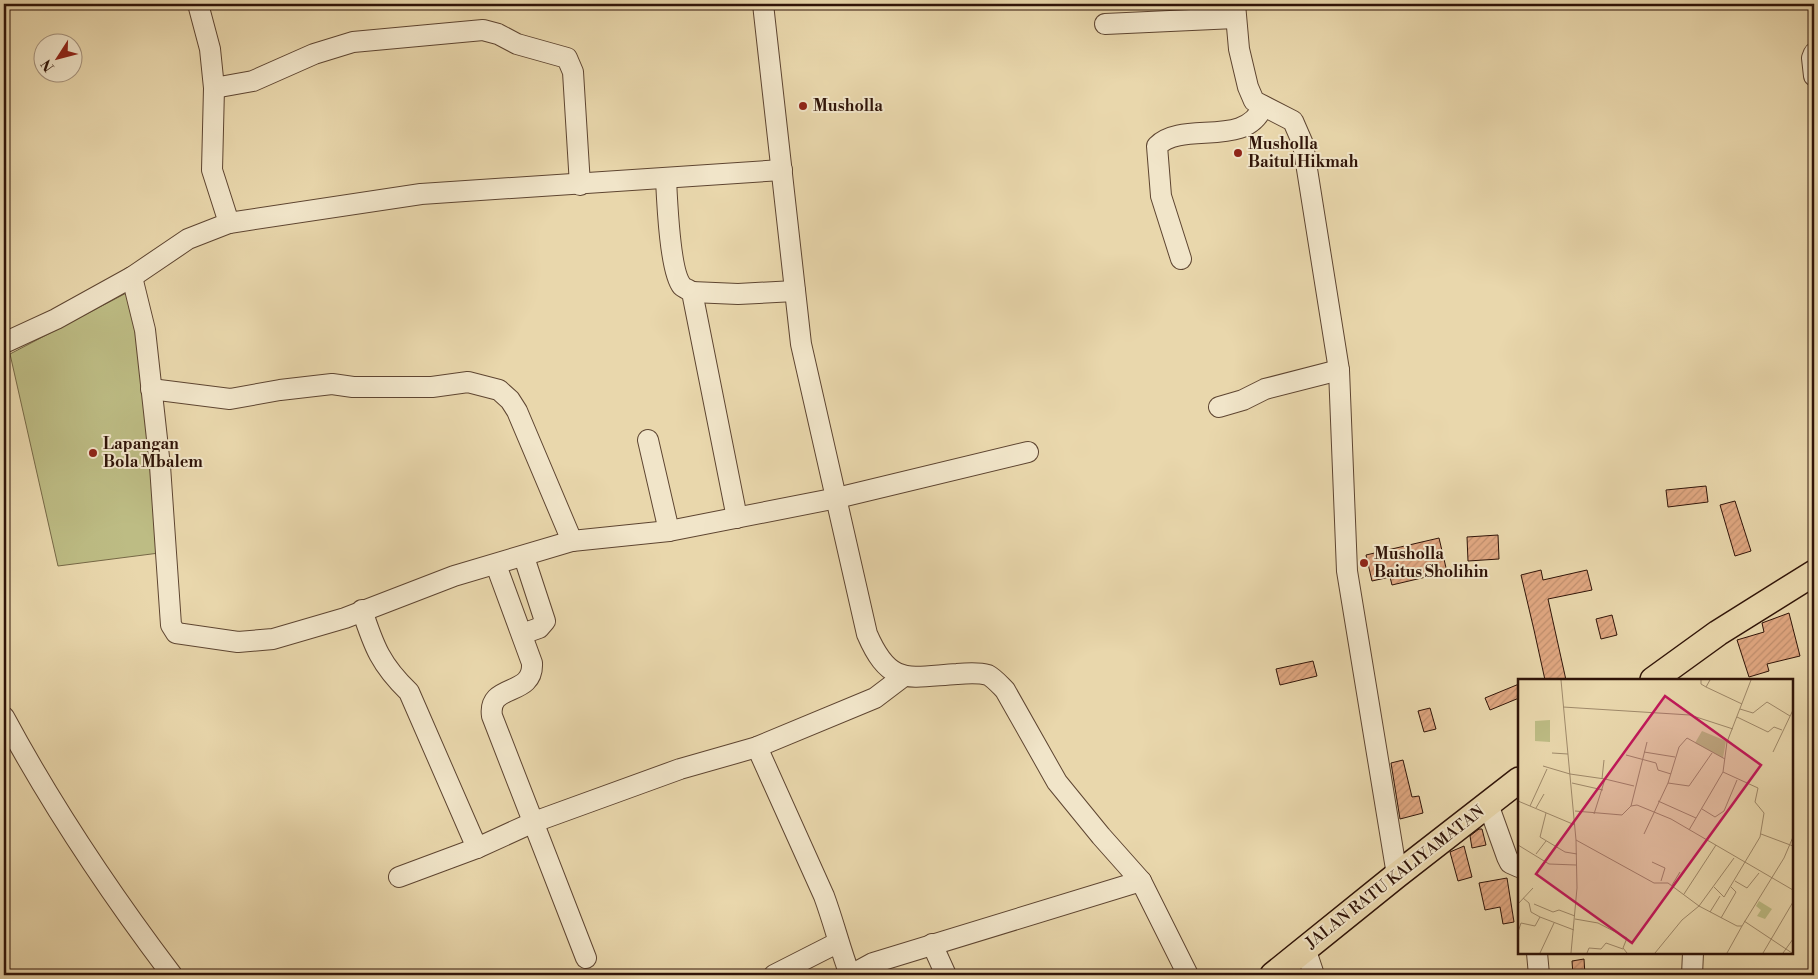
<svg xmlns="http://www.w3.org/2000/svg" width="1818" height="979" font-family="'Libre Bodoni',serif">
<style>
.garden{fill:#bdbc84;stroke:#766846}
.building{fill:url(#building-hatch);stroke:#301408}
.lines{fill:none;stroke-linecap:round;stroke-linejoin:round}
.minor-casing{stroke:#5e4531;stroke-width:22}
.major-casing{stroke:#301408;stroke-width:28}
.minor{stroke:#f1e5c9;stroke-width:20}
.major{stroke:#e9d7ac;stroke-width:25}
.poi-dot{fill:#8f2418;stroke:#f1e5c9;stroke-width:2}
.labels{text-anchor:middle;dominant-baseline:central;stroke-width:4;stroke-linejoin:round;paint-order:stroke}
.poi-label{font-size:16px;font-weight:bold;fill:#301408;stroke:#f1e5c9;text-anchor:start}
.street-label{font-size:16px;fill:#301408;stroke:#f1e5c9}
.inset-road{fill:none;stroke:#9f896a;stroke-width:1}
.view{fill:#c2185b;fill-opacity:0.15;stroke:#c2185b;stroke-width:2.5}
.inset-edge{fill:none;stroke:#301408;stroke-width:2.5}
</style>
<defs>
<pattern id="building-hatch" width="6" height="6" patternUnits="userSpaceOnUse" patternTransform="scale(1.25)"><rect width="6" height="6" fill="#e0a781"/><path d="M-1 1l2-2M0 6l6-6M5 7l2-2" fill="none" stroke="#c08f6e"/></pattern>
</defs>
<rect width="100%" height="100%" fill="#e9d7ac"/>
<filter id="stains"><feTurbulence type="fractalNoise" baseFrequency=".004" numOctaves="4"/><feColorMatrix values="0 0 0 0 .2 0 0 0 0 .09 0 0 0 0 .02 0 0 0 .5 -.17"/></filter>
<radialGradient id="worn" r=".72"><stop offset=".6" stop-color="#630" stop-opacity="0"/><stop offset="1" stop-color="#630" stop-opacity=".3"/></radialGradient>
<path class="garden" d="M134,289l33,263 -109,14 -48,-212z"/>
<g class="building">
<path d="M1706,486l2,16 -40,5 -2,-17z"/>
<path d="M1735,501l16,50 -16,5 -15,-51z"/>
<path d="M1498,535l1,24 -31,2 -1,-24z"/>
<path d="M1439,538l8,34 -55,13 -2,-8 -18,4 -6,-26z"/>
<path d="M1541,570l2,10 44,-10 5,20 -44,9 18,81h-21l-11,-50 -13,-55z"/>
<path d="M1789,613l11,43 -33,8 2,7 -20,6 -12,-37 27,-8 -2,-9z"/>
<path d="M1612,615l5,20 -16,4 -5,-20z"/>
<path d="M1313,661l4,15 -37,9 -4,-16z"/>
<path d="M1519,684v14l-29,12 -5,-12z"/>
<path d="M1430,708l6,21 -12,3 -6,-21z"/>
<path d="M1403,760l9,37 7,-1 4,17 -23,6 -9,-56z"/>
<path d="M1479,829h3l4,16 -14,3 -2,-12z"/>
<path d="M1464,846l8,31 -14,4 -8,-29z"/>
<path d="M1507,878l7,44 -11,2 -3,-17 -15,3 -6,-27z"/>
<path d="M1584,959l1,16h-12l-1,-14z"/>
</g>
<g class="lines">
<defs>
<g id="minor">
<path d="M198,4l12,45 4,39 -2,82 17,53"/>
<path d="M763,4l38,340 66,290c23,53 41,43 90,40 10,-1 21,-2 31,1 6,3 12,10 17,15l52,92 44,54 40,45 47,94"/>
<path d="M1235,4l4,45 9,38 6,14 39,20 10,23 36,226 8,201 50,304"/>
<path d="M1105,24l130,-6"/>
<path d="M1814,53l-2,5 2,18"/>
<path d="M214,88l39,-7 61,-27 39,-12 130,-12 15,4 19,10 50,14 6,14 7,113"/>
<path d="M666,179c1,21 4,93 16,107 2,2 7,4 10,6l45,226"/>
<path d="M1181,259l-20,-63 -4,-50c26,-26 89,3 106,-40"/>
<path d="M132,277l13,53 15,136 11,159 5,8 62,9 35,-3 72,-21 109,-42 118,-35 97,-10 168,-33 191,-46"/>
<path d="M692,292l46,2 57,-3"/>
<path d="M4,343l52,-24 76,-42 56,-38 41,-16 192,-29 361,-24"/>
<path d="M151,389l79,10 50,-9 52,-6 21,3h79l36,-5 31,8 11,10 7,11 55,130"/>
<path d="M1219,407l24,-7 22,-11 74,-19"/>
<path d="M648,440l21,91"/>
<path d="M496,565l36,98c2,35 -45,19 -40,53l94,242"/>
<path d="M362,610c12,37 19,55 47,82l68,156"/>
<path d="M522,634l17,-6 6,-7 -21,-64"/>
<path d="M4,717c49,91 106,176 168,258"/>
<path d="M757,747l67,149c10,27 16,53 26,79"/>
<path d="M1488,804l19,53 3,6 9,4"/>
<path d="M399,877l78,-29 57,-26 146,-53 77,-22 118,-49 29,-22"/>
<path d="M932,944l14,31"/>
<path d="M1305,948l9,27"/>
<path d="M1537,953l2,22"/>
<path d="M774,975l63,-32"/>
<path d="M851,975l22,-12 268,-82"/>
<path d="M1692,975l1,-22"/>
</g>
<g id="major">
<path d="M1653,680l65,-47 96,-60"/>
<path d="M1273,975l124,-100 122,-95"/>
</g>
</defs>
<use href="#minor" class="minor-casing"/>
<use href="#major" class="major-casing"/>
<use href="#minor" class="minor"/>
<use href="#major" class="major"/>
</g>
<g class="poi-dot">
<circle cx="803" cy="106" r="5"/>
<circle cx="1238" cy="153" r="5"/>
<circle cx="93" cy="453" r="5"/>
<circle cx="1364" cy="563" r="5"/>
</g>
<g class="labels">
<g class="poi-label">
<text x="813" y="106">Musholla</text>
<text x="1248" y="144">Musholla<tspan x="1248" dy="18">Baitul Hikmah</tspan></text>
<text x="103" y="444">Lapangan<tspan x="103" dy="18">Bola Mbalem</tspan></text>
<text x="1374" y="554">Musholla<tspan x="1374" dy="18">Baitus Sholihin</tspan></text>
</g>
<g class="street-label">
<text transform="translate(1395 877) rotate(-38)">JALAN RATU KALIYAMATAN</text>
</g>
</g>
<g transform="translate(1518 679)">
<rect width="275" height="275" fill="#e9d7ac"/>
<path d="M241,222l13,8 -7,10 -8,-3 4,-6 -5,-4z" fill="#bdbc84"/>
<path d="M32,41v22l-15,-1v-20zM184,52l24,10 -3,17 -28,-15z" fill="#bdbc84"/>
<path class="inset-road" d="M43,1l15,160 1,48 -6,65M183,1v4l5,3 4,-7M188,8l36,17M45,28l127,8 43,14M222,30l13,4 14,-11 23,14M219,38l31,15 6,-5 8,3M126,73l31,5M255,73l20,-42M34,74l16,1M108,76l30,8 2,7 13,4M25,87l27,8M52,95l35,5 -11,35M84,100l2,-19M87,100l29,7M54,104l31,7M150,104l21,3 23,-33M0,122l57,24M140,122l38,17M12,127l17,-37M113,127l16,-64M18,129l8,-14M184,130l13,8 9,-6 13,-31M57,132l47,4 9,-9 6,-1 34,14 122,71M28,134l-6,24 25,15 12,2M171,151l34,-58 4,-30 24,-62M126,155l24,-51 11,-36 8,-9 38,21M243,155l32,12M58,161l78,43h14l31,23 38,20h5l42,-68 9,-21M0,166l31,19 27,1M18,175l10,-13M134,183l13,6 -4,13M217,202l12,7 12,-15M154,206l8,-13M196,208l10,10 36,-60 4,-24 -9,-11 3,-14 -35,-16M166,215l32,-49M5,219l6,5 2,9 9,5M0,225l15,-16M16,225l19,8 6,-2 16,6M192,233l10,-16M203,239l15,-26 -5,-5M57,240l23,4 29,15 -4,10 4,5M226,242l48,32M0,253l3,-9 14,3 5,-9 34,13M22,274l14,-30M69,274l2,-5 12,1 5,-6 17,6M137,274l27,-33 17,-14 35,-48M209,274l15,-27M245,274l30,-51M265,274l10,-14"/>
<path class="view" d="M147,17l96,69 -129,178 -96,-69z"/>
<rect width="275" height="275" class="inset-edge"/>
</g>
<rect width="1818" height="979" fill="none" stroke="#e9d7ac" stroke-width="20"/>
<rect x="5" y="5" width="1808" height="969" fill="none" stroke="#301408" stroke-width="2.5"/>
<rect x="10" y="10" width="1798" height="959" fill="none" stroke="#301408"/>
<g transform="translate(58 58) rotate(234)"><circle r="24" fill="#f1e5c9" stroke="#a4917c"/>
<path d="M0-4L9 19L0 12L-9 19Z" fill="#8f2418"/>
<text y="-8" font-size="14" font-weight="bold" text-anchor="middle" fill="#301408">N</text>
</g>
<rect width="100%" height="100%" filter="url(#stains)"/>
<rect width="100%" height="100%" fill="url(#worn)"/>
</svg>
